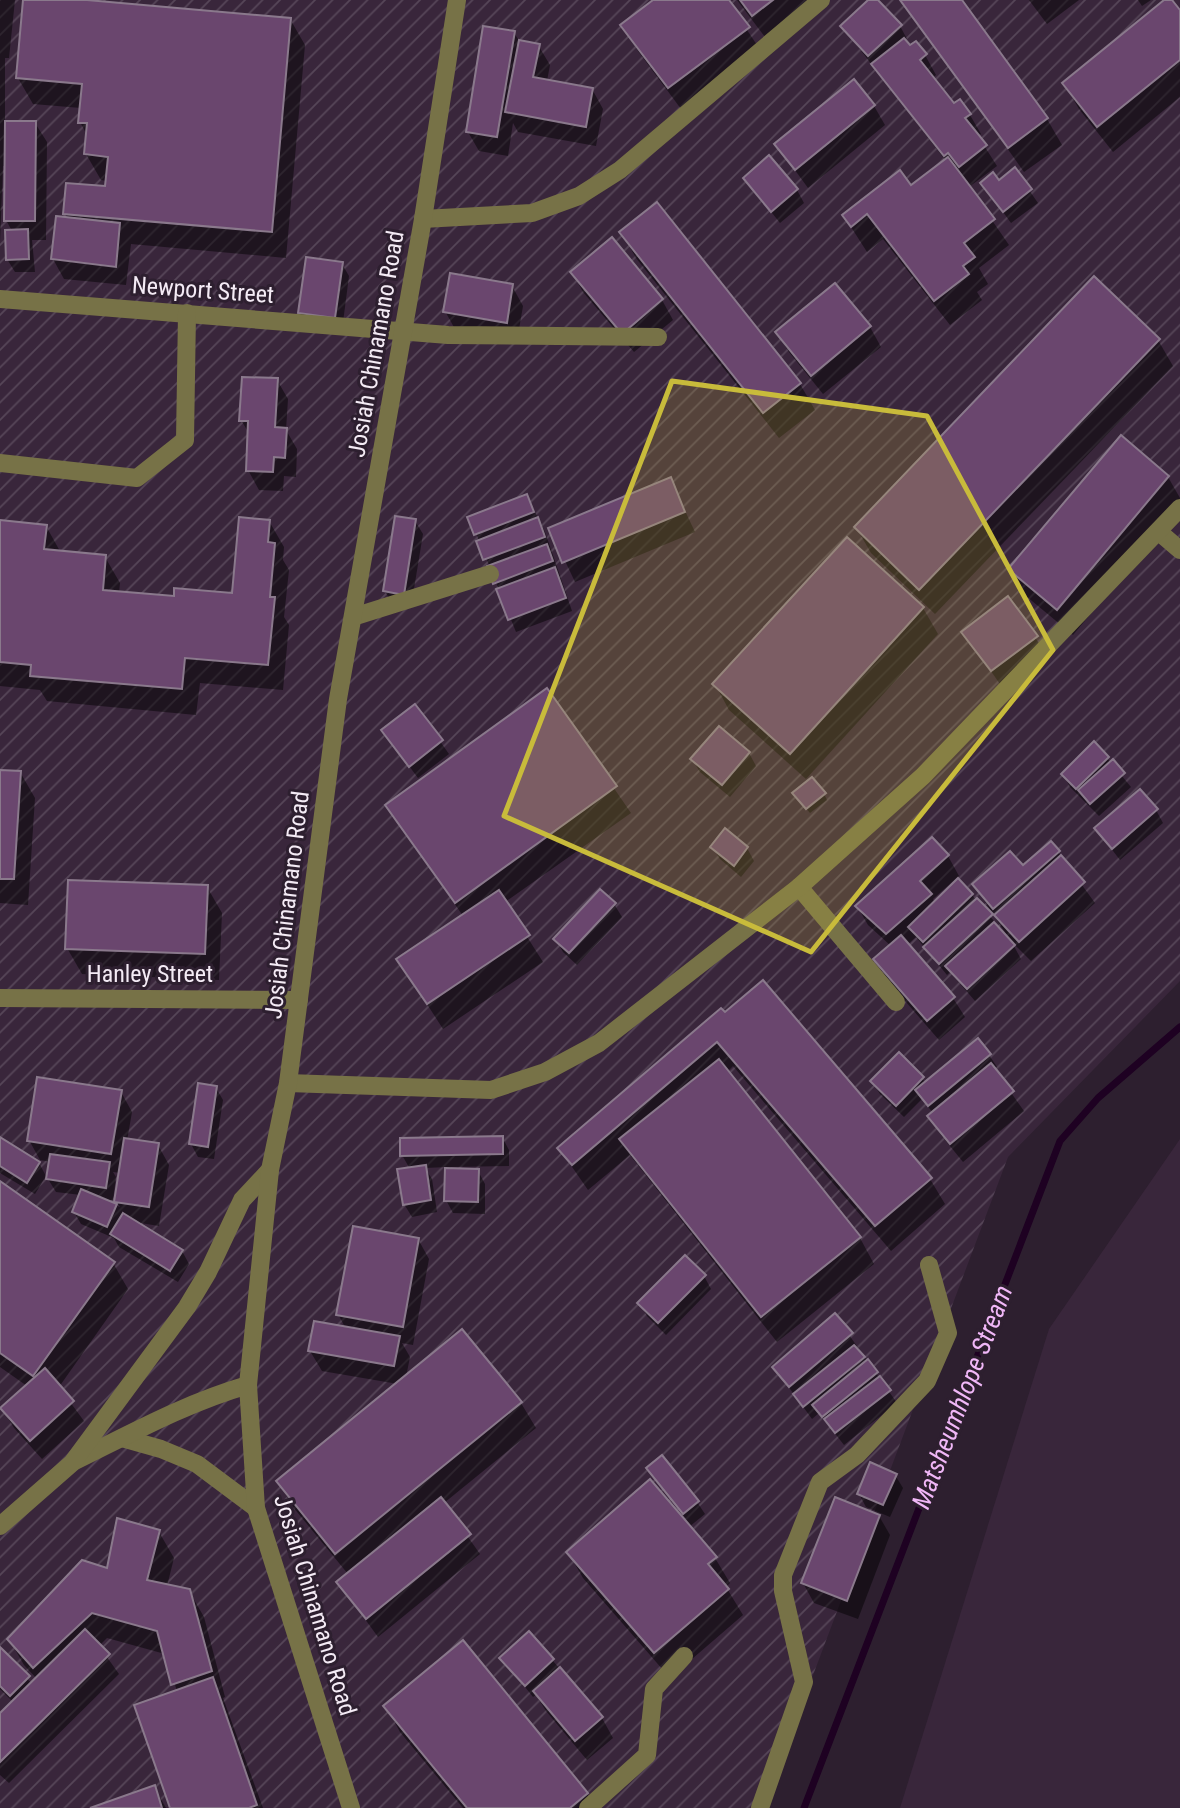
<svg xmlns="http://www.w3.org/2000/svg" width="1180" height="1808" font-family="'Roboto Condensed',sans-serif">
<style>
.built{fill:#39263b}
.industrial{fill:url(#industrial-furrows)}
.shadow{fill:#0007;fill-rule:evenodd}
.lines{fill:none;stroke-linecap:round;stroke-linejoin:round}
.stream{stroke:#1e0122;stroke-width:7}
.building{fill:#6a466e;stroke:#8a798c;stroke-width:2}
.minor{stroke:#777247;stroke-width:18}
.marked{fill:#c8bb3b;fill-opacity:0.2;stroke:#c8bb3b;stroke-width:5;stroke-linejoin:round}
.labels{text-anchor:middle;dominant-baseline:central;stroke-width:6;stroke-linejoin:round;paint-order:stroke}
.street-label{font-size:24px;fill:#f4ebf5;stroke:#2d1f2f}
.water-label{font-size:26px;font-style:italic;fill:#f0b7f7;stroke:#2d1f2f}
</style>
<defs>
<pattern id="industrial-furrows" width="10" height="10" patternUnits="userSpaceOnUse" patternTransform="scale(1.75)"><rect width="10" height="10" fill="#39263b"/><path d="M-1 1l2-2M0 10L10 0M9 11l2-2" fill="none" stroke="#564658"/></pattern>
</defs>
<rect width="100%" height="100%" fill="#2d1f2f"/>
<path class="built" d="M1180,1139v669h-280l149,-479z"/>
<path class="industrial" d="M0,0h1180v981l-172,176 -245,651h-763z"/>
<g class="shadow">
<path d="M0,0h15l-6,58h-4v64l30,1 12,19 -1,98h-14l3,32h-20l-8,-13 5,-28 -6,-11v-54h-3l-3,76z"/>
<path d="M25,0h42l223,19 15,26 -19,213 -155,-14 -5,41 -62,-6 -11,-20 15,-40 -3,-5 41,-26 1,-7 -6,-1 -15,-26 1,-19 -7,-13 1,-14 -48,-4 -15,-26z"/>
<path d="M656,0h71l36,54 -79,59 -46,-62 -15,-26z"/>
<path d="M737,0h84l-53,41z"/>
<path d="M871,0h5l24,26 7,13 -3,2 21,14 11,20 -4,3 22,27 16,10 11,19 -3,2 19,30 -28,21 40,58 -30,23 9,16 -11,8 5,8 -32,25 -67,-86 -16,13 -23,-36 67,-29 35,-26 -104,-135z"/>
<path d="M902,0h57l88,119 15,26 -38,27z"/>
<path d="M1029,0h50l-32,24z"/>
<path d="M1138,0h13l-9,6z"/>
<path d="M1167,0l13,13v84l-67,55 -34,-43 -15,-26z"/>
<path d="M514,33l6,9 18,3 12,20 -3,16 45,8 11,20 -7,37 -78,-14 -5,-9 -5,33 -29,-5 -11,-19z"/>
<path d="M874,106l11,19 -77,63 -32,-44z"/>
<path d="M1015,170l23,33 -27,20 -29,-40 17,-1z"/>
<path d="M745,179l52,11 7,13 -24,20z"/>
<path d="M657,205l143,179 15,26 -36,28 -143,-180 -14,-25z"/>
<path d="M611,240l51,60 11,20 -39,32 -51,-60 -11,-20z"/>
<path d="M342,264l7,12 -7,54 -35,-4 -7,-13z"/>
<path d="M512,286l11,20 -6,35 -61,-10 -11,-20z"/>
<path d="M870,327l11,20 -58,47 -34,-42 -12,-19z"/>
<path d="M1158,340l15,26 -238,248 -64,-61 -15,-26z"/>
<path d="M277,380l11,19 -2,31 11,19 -1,28 -12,-1 -1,15 -24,-1 -11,-20 2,-35 -9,-15z"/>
<path d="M1168,477l12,21v8l-107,129 -47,-39 -15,-26z"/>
<path d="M670,479l25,53 -120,50 -25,-53z"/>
<path d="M527,496l18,36 27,79 -56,21 -46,-114z"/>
<path d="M269,521l15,26 -1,13 6,10 -5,47 5,8 -6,65 -83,-7 -4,32 -149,-14 -7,-11 -40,-4v-164l46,4 15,27 44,4 15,26 -1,10 56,5 58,-3z"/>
<path d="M415,521l8,13 -12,73 -19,-3 -7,-13z"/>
<path d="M847,539l76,69 15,26 -132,145 -77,-69 -14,-26z"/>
<path d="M1008,599l40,57 -44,34 -40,-58z"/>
<path d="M547,691l84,122 -126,89 38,60 -100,67 -45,-70 65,-43 -76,-111z"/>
<path d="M415,706l34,48 -31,24 -35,-47z"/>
<path d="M749,753l7,13 -26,31 -30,-25 -8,-13z"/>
<path d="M1107,758l24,29 -32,29 -29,-29 -7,-13z"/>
<path d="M0,771l20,1 15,26 -7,107 -28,-2v5z"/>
<path d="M824,794l3,6 -17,13 -12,-14z"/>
<path d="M1156,810l7,13 -43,37 -24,-31z"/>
<path d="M932,839l16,17 11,20 -26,23 2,4 37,-8 38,45 -36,-55 84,-33 37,51 -64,58 -20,-20 10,18 -46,42 -25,-29 -3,3 -31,-38 -9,8 46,53 12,19 -26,23 -53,-61 -11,-20 16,-13 -23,-21 -11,-19z"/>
<path d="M712,847l35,1 7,13 -13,16 -21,-18z"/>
<path d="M207,887l15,26 -3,67 -137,-6 -15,-26z"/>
<path d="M614,904l8,13 -45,48 -14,-13 -7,-13z"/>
<path d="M721,1010l209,169 15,25 -54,47 -158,-185 -6,6 133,166 14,26 -97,78 -147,-187 -42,35 -29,-42z"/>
<path d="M899,1054l27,29 63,-28 8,12 -3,2 30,42 -61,51 -22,-27 -12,-19 4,-3 -11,-14 -18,18 -24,-23 -8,-13z"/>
<path d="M216,1088l7,12 -9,59 -16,-2 -7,-13z"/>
<path d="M121,1092l11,20 -5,29 31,4 11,20 -10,61 -25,-4 48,29 7,13 -11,18 -59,-35 -5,-9 -33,-14 -7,-12 7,-17 -25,-3 -8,-13 3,-17 -11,-2 -11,-20zM113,1172l8,1 -4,25h-3l6,9 -19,-7h12l3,-23z"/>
<path d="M502,1137l7,13v16l-58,1v3l27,1 7,13v30l-32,-1 -7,-13 1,-33 -22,1 7,11 5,33 -25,5 -8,-13 6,-35 -8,-14z"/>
<path d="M0,1139l39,24 7,13 -11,18 -35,-21z"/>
<path d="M0,1183l113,80 15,26 -69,98 25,34 -42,38 -28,-31 -12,-20 25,-22 -27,-19z"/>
<path d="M418,1239l11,20 -16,86 -11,-2 8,14 -4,20 115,26 15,25 -92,75 36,51 -102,83 -40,-55 10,-8 -55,-67 -15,-26 120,-97 -76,-13 -12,-20 36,-22 -8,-15z"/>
<path d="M704,1276l7,13 -45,46 -19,-19 -7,-12z"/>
<path d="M835,1315l62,88 -53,42 -25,-32 -7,6 -38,-52z"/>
<path d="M648,1469l49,33 8,12 -16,13 26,31 15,25 -4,4 17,28 -73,63 -87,-100 -15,-26 118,-33z"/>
<path d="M895,1475l8,13 -13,29 -24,-10 -7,-13z"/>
<path d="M879,1516l11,19 -32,84 -44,-16 -11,-20z"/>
<path d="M159,1532l15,26 -7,28 22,5 15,26 21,80 -2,1 40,110h-92l6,-117 -12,-37 -58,-16 -8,8 20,28 -110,109 -9,-8v-60l13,-13 -13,-13v-40l32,35 5,-5 -13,-14 -15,-26z"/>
<path d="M529,1633l73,85 11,20 -26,22 -41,-49 -10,-16 -3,2 -31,-39z"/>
<path d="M386,1706l201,88 8,14h-132l-63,-76z"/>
<path d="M154,1787l12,21h-71z"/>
</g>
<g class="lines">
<path class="stream" d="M804,1808l256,-667 38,-43 82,-71"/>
</g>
<g class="building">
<path d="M23,0h64l204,18 -19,214 -209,-18 3,-31 39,3 3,-29 -24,-3 3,-31h-9l4,-39 -66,-6z"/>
<path d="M653,0h76l21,27 -82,61 -48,-63z"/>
<path d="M740,0h33l-21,16z"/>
<path d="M868,0h10l24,25 -34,31 -28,-30z"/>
<path d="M900,0h62l86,118 -40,30z"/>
<path d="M1164,0h8l8,10v50l-83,67 -35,-44z"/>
<path d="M483,26l32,5 -18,106 -31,-5z"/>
<path d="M904,38l6,7 6,-4 11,13 -7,6 34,43 6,-4 11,15 -6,4 22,27 -28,22 -11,-14 -4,3 -73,-92z"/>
<path d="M519,40l21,4 -7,33 60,11 -7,39 -81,-15z"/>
<path d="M854,79l21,26 -80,65 -21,-26z"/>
<path d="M5,121h31l-1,100h-31z"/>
<path d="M769,155l29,34 -27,23 -28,-34z"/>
<path d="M948,157l47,62 -31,24 11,14 -12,9 6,8 -35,27 -67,-87 -16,13 -9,-12 58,-45 11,15z"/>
<path d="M1015,167l17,22 -29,23 -23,-29 13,-11 6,8z"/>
<path d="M657,202l144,181 -38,30 -144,-181z"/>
<path d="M56,216l64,7 -4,44 -65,-8z"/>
<path d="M28,229l1,30 -23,1 -1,-30z"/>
<path d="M612,237l51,62 -41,35 -52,-62z"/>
<path d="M306,257l37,5 -8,56 -37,-5z"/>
<path d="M450,273l63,11 -6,39 -64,-11z"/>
<path d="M1094,276l66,63 -241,251 -65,-63z"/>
<path d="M835,283l36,43 -60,50 -36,-44z"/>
<path d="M242,377l36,1 -3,49 12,1 -2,30 -11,-1 -1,15 -27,-1 2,-50h-9z"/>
<path d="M1121,435l48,41 -112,134 -49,-41z"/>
<path d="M671,477l14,35 -123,51 -14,-35z"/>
<path d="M527,494l7,18 -60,23 -7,-18z"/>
<path d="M395,516l21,3 -12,76 -21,-4z"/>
<path d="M239,517l31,3 -2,22 7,1 -5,54h5l-7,68 -83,-7 -3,31 -152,-13 1,-11 -31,-3v-142l47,5 -3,24 62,6 -3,35 71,6v-8l58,5z"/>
<path d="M538,517l7,20 -62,23 -7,-19z"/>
<path d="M847,537l77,70 -134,147 -78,-70z"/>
<path d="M547,544l6,17 -60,23 -6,-18z"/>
<path d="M555,567l11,31 -58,22 -12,-31z"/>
<path d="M1008,596l30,40 -47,35 -30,-39z"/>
<path d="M547,688l70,98 -162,117 -70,-98z"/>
<path d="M415,704l28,36 -34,27 -28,-37z"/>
<path d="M719,726l31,26 -28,33 -32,-26z"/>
<path d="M1094,741l15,16 -33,32 -15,-15z"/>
<path d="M1113,759l12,14 -35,31 -12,-14z"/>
<path d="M0,770l21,1 -7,108h-14z"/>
<path d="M812,777l14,16 -20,16 -14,-16z"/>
<path d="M1140,789l18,20 -46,40 -18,-21z"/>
<path d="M725,828l23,19 -14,19 -24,-19z"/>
<path d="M932,837l17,18 -29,26 12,13 -46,40 -31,-28z"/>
<path d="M1051,841l9,10 -67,58 -21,-25 38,-33 13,14z"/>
<path d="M1061,855l24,27 -66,60 -25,-27z"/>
<path d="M958,878l15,16 -50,48 -15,-15z"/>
<path d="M68,880l140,5 -3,69 -140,-5z"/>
<path d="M600,889l16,14 -47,50 -16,-14z"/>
<path d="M499,890l31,45 -103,69 -31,-45z"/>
<path d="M977,898l16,16 -54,50 -16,-17z"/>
<path d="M994,922l21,23 -48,44 -22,-23z"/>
<path d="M901,935l54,62 -28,24 -54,-62z"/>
<path d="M763,980l169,198 -57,48 -158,-184 -145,123 -15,-17 164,-140 4,4z"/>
<path d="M978,1038l13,16 -63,52 -13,-16z"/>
<path d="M899,1052l25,25 -28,29 -26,-25z"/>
<path d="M719,1059l142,178 -100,80 -142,-178z"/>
<path d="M991,1063l23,28 -64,53 -23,-28z"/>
<path d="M37,1077l85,13 -11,64 -84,-13z"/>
<path d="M198,1083l19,3 -9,61 -19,-3z"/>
<path d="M503,1136v18l-103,2v-18z"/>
<path d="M0,1137l40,25 -13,21 -27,-17z"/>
<path d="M124,1138l35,5 -10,64 -35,-5z"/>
<path d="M50,1154l60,8 -4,26 -60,-9z"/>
<path d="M426,1165l5,35 -28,5 -6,-36z"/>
<path d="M445,1168l34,1 -1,33 -34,-1z"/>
<path d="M0,1181l115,81 -82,114 -33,-23z"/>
<path d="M81,1189l36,15 -10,23 -35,-15z"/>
<path d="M123,1213l60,37 -13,21 -60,-37z"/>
<path d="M353,1226l66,12 -16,89 -67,-12z"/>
<path d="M685,1255l21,20 -48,48 -21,-20z"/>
<path d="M835,1313l18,20 -64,54 -17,-20z"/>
<path d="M314,1321l86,15 -6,30 -86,-15z"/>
<path d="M462,1329l60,73 -187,152 -59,-73z"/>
<path d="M854,1345l11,12 -62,50 -10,-13z"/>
<path d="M868,1359l10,13 -56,45 -10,-12z"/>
<path d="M45,1368l29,33 -44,40 -30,-33z"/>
<path d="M880,1376l11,14 -56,43 -11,-14z"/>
<path d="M662,1455l37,46 -16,13 -37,-46z"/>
<path d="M870,1462l27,12 -14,31 -26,-11z"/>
<path d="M650,1479l67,78 -9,7 21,25 -75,64 -88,-101z"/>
<path d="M441,1497l30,37 -105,85 -30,-37z"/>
<path d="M835,1497l45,18 -33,86 -46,-18z"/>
<path d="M117,1518l43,12 -13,50 43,9 22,82 -41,14 -14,-54 -65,-18 -59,55 -26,-29 75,-79 25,8z"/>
<path d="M85,1629l25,25 -110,108v-49z"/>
<path d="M529,1631l25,28 -29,27 -26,-28z"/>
<path d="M463,1640l125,153 -18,15h-103l-84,-102z"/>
<path d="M0,1647l30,29 -20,20 -10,-10z"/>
<path d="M560,1667l43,50 -28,24 -42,-50z"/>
<path d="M213,1677l44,128 -8,3h-79l-36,-103z"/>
<path d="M155,1785l7,23h-72z"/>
</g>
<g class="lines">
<g class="minor">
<path d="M423,219l109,-6 47,-17 41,-26 201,-170"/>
<path d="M0,299l448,36 210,2"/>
<path d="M0,463l137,15 48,-38 2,-127"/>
<path d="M1159,532l21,18"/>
<path d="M353,617l137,-43"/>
<path d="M799,887l97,115"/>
<path d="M0,998l299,2"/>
<path d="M288,1083l203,7 54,-18 54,-29 200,-156 124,-111 257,-268"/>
<path d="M122,1438l39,11 36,15 59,44"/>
<path d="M75,1461c57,-28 111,-58 173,-76"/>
<path d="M0,1526l72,-63 115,-156 21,-35 34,-72 28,-30"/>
<path d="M351,1808l-95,-300 -8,-123 22,-215 18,-87 50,-384 85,-480 34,-219"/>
<path d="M588,1808l59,-53 7,-66 30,-33"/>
<path d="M760,1808l44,-126 -21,-91v-16l37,-93 37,-27 70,-74 21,-48 -19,-68"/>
</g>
</g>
<path class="marked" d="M672,381l255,35 126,234 -242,302 -307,-136z"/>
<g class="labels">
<g class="street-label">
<text transform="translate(203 290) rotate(4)">Newport Street</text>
<text transform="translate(376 344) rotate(-80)">Josiah Chinamano Road</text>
<text transform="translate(287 905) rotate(-83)">Josiah Chinamano Road</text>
<text x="150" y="974">Hanley Street</text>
<text transform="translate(315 1605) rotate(73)">Josiah Chinamano Road</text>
</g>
<g class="water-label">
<text transform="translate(962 1397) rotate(-69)">Matsheumhlope Stream</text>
</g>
</g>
</svg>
